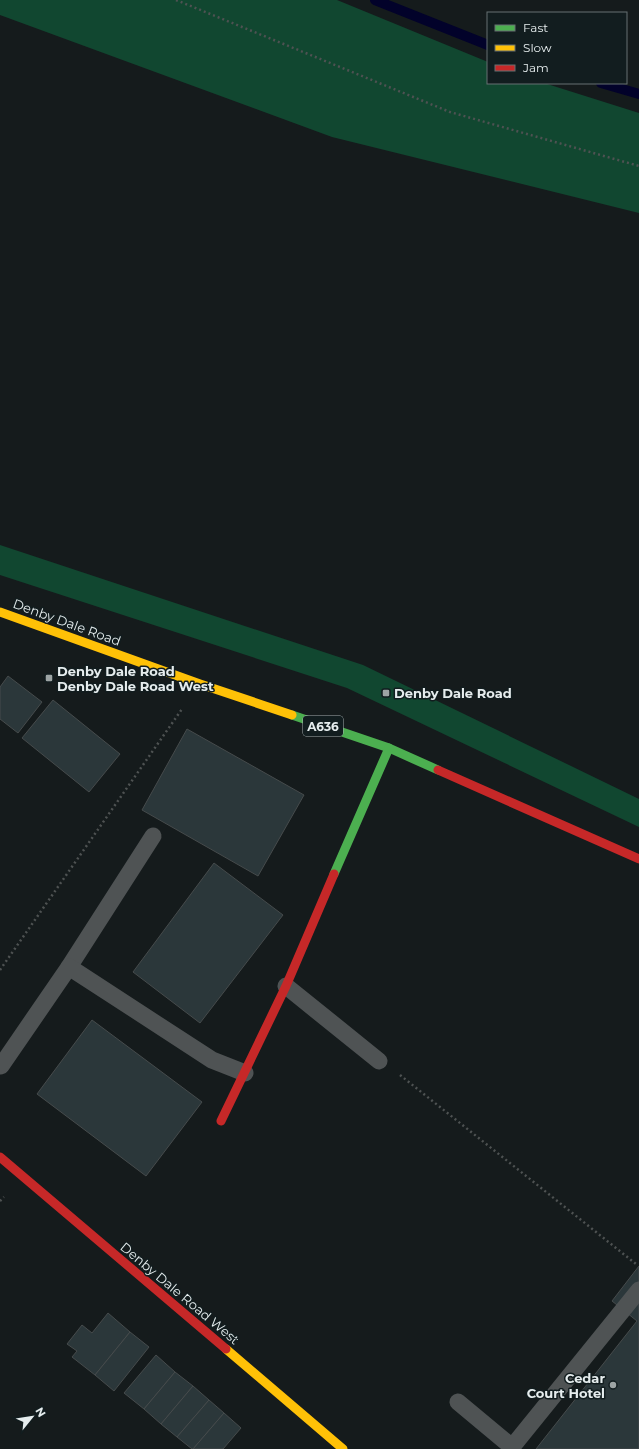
<svg xmlns="http://www.w3.org/2000/svg" width="639" height="1449" font-family="Montserrat,sans-serif">
<style>
.green{fill:#114730}
.lines{fill:none;stroke-linecap:round;stroke-linejoin:round}
.stream{stroke:#02022a;stroke-width:10}
.building{fill:#2b373a;stroke:#464b4c}
.path{stroke:#4e5252;stroke-width:2.5;stroke-dasharray:2 3;stroke-linecap:butt}
.lane{stroke:#4f5354;stroke-width:17}
.fast{stroke:#4caf50;stroke-width:9}
.slow{stroke:#ffc107;stroke-width:9}
.jam{stroke:#c62828;stroke-width:9}
.poi-dot{fill:#9da4a4;stroke:#121d1f;stroke-width:1.5}
.labels{text-anchor:middle;dominant-baseline:central;stroke-width:3;stroke-linejoin:round;paint-order:stroke}
.shield{fill:#121d1f;stroke:#a6afb0;stroke-width:1}
.shield-label{font-size:12px;font-weight:bold;fill:#e6edee}
.street-label{font-size:13px;fill:#e6edee;stroke:#121d1f}
.poi-label{font-size:13px;font-weight:bold;fill:#e6edee;stroke:#121d1f;text-anchor:start}
</style>
<rect width="100%" height="100%" fill="#151b1c"/>
<g class="green">
<path d="M0,0h337l151,62v21h56l95,30v100l-307,-76 -332,-122z"/>
<path d="M0,545l363,120 276,134v28l-292,-139 -347,-113z"/>
</g>
<g class="lines">
<g class="stream">
<path d="M375,0l113,45"/>
<path d="M601,83l38,11"/>
</g>
</g>
<g class="building">
<path d="M8,676l34,26 -24,31 -18,-14v-32z"/>
<path d="M53,700l67,54 -31,38 -67,-54z"/>
<path d="M187,729l117,66 -46,81 -116,-66z"/>
<path d="M214,863l69,52 -83,108 -67,-51z"/>
<path d="M92,1020l110,82 -56,74 -109,-82z"/>
<path d="M639,1266v183h-103l101,-128 -25,-20z"/>
<path d="M108,1313l22,19 -35,43 -23,-18 5,-6 -10,-7 15,-19 10,8z"/>
<path d="M130,1332l19,15 -35,44 -19,-16z"/>
<path d="M156,1355l19,17 -31,37 -20,-16z"/>
<path d="M175,1372l18,14 -32,38 -17,-15z"/>
<path d="M193,1386l16,14 -32,37 -16,-13z"/>
<path d="M209,1400l15,13 -31,36h-1l-15,-12z"/>
<path d="M224,1413l17,15 -18,21h-30z"/>
</g>
<g class="lines">
<g class="path">
<path d="M176,0l274,112 189,54"/>
<path d="M0,970l182,-261"/>
<path d="M400,1075l236,189"/>
<path d="M0,1201l4,-4"/>
</g>
<g class="lane">
<path d="M69,967l84,-131"/>
<path d="M286,986l93,75"/>
<path d="M1,1066l68,-99 143,93 33,13"/>
<path d="M458,1402l54,45 127,-157"/>
</g>
<g class="fast">
<path d="M292,715l97,33 49,22"/>
<path d="M334,874l55,-126"/>
</g>
<g class="slow">
<path d="M0,612l200,72 92,31"/>
<path d="M226,1349l117,100"/>
</g>
<g class="jam">
<path d="M438,770l201,89"/>
<path d="M221,1121l65,-135 48,-112"/>
<path d="M0,1157l226,192"/>
</g>
</g>
<g class="poi-dot">
<rect x="45" y="674" width="8" height="8" rx="2"/>
<rect x="382" y="689" width="8" height="8" rx="2"/>
<circle cx="613" cy="1385" r="4"/>
</g>
<g class="labels">
<rect class="shield" x="303" y="716" width="40" height="20" rx="3"/>
<g class="shield-label">
<text x="323" y="726">A636</text>
</g>
<g class="street-label">
<text transform="translate(67 622) rotate(20)">Denby Dale Road</text>
<text transform="translate(180 1293) rotate(40)">Denby Dale Road West</text>
</g>
<g class="poi-label">
<text x="57" y="671">Denby Dale Road<tspan x="57" dy="15">Denby Dale Road West</tspan></text>
<text x="394" y="693">Denby Dale Road</text>
<text x="605" y="1378" text-anchor="end">Cedar<tspan x="605" dy="15">Court Hotel</tspan></text>
</g>
</g>
<rect x="487" y="12" width="140" height="72" fill="#121d1f" stroke="#677072"/>
<rect x="495" y="25" width="20" height="6" fill="#4caf50" stroke="#677072"/>
<text x="523" y="32" font-size="12" fill="#e6edee">Fast</text>
<rect x="495" y="45" width="20" height="6" fill="#ffc107" stroke="#677072"/>
<text x="523" y="52" font-size="12" fill="#e6edee">Slow</text>
<rect x="495" y="65" width="20" height="6" fill="#c62828" stroke="#677072"/>
<text x="523" y="72" font-size="12" fill="#e6edee">Jam</text>
<g transform="translate(32 1417) rotate(60)" stroke="#121d1f" stroke-width="3" paint-order="stroke">
<path d="M0-3L7 15L0 10L-7 15Z" fill="#e6edee"/>
<text y="-6" font-size="11" font-weight="bold" text-anchor="middle" fill="#e6edee">N</text>
</g>
</svg>
